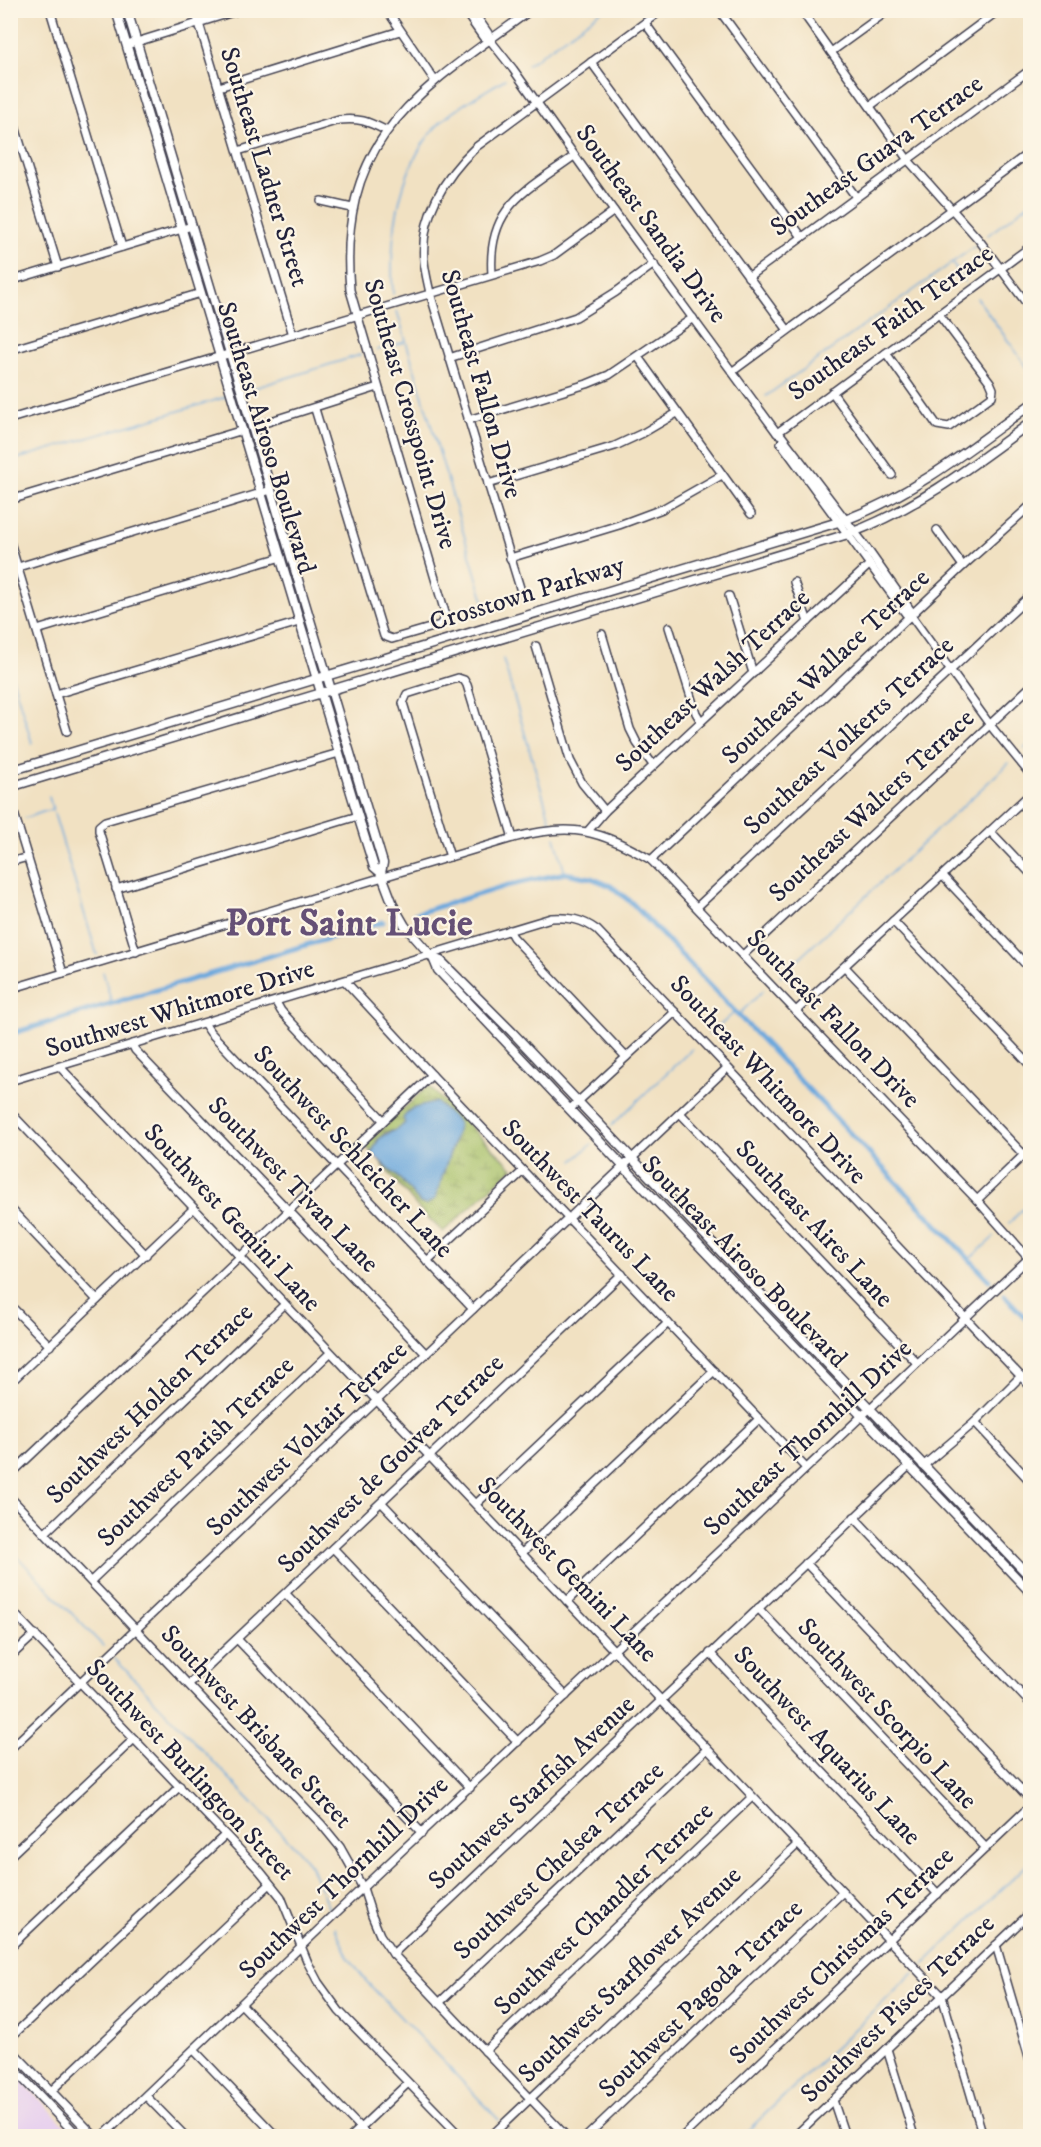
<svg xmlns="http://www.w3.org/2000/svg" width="1041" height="2147" font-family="'IM FELL DW Pica',serif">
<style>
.built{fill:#e8d2ee}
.wetland{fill:url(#wetland-marsh);stroke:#647050;stroke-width:1.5}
.water{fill:#6ca8dd;stroke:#47658c;stroke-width:1.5}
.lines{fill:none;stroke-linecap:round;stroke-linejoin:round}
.stream{stroke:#6ca8dd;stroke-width:1.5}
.canal{stroke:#6ca8dd;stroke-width:5}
.minor-casing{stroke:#413f4f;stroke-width:10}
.major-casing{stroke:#413f4f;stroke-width:11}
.minor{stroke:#fff;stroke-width:7}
.major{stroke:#fff;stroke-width:8}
.labels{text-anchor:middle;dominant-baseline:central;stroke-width:4.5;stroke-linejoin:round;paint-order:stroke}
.street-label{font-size:26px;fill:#22223b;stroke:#fcf5e5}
.town-label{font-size:38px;font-weight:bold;fill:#655076;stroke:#fcf5e5}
</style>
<defs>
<pattern id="wetland-marsh" width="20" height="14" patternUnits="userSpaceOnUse" patternTransform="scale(1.5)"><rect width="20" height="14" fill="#a5bf66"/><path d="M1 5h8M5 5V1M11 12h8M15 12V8" fill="none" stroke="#869b55"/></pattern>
</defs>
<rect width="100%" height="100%" fill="#fcf5e5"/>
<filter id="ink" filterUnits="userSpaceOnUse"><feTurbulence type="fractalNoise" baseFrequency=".0167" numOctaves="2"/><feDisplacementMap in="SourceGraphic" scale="12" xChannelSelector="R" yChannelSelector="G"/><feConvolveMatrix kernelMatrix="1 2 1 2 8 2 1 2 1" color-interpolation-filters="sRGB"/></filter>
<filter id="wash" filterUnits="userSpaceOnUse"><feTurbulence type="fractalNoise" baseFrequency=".008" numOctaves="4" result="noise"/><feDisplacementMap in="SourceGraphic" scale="24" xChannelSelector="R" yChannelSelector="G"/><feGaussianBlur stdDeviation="1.35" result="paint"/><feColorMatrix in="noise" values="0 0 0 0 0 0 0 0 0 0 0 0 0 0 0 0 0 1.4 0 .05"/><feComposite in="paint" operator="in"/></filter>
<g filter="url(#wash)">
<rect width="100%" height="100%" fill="#f1e1c2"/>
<g class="built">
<path d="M13,2063l22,21 4,1 49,51h-6z"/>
<path d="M10,2068l65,68h-64z"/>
</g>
<path class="wetland" d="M428,1086l85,82 -70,64 -23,-22 -41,-49 23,20 7,9 26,9 5,-19 14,-38 -12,-35 -7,-5 -24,7 -6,14 -8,7 -11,2 -9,8 -5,13 -7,-8z"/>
<path class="water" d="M436,1102l22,20v6l-23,71 -9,6 -6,-2 -18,-22 -30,-28c10,-27 17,-14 33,-30l-2,-5 8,-9z"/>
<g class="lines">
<g class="stream">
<path d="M527,65l76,-55"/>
<path d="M988,235l42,-32"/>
<path d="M952,263l13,19"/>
<path d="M393,294c-4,-53 4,-122 41,-165 19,-21 47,-35 71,-50"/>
<path d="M977,298l53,73"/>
<path d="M397,311l88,294"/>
<path d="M377,350l28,-8"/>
<path d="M248,390l112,-35"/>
<path d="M766,396l208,-149"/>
<path d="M10,461l216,-64"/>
<path d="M503,659l48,164"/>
<path d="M10,670l22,73"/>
<path d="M1024,749l6,-6"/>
<path d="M49,797l48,158"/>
<path d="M25,818l27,-9"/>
<path d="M10,822h2"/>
<path d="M555,837l10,36"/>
<path d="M103,972l9,32"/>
<path d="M780,976l229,-213"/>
<path d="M738,1015l26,-25"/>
<path d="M709,1035l26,-23"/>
<path d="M611,1126l81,-77"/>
<path d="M573,1161l19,-17"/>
<path d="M1009,1223l21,-21"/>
<path d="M971,1258l23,-21"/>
<path d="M10,1549l93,97"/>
<path d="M115,1659l183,191 13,16 18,43"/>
<path d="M335,1928l13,29 18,24 133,139"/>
<path d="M923,1965l107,-103"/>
<path d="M508,2130l6,6"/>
<path d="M742,2136l172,-163"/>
</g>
<g class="canal">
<path d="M415,914l90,-28 60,-13 26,5 20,8 21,17 357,377"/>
<path d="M10,1034l373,-112"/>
<path d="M1004,1295l26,28"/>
</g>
</g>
</g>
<g filter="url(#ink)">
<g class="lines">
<defs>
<g id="minor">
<path d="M50,10l72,237"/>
<path d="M195,10l98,325"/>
<path d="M387,10l48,71"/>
<path d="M464,10l19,27 7,3"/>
<path d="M472,10l16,23 2,7 23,29 101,142 163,222 4,2 80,105 50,71 1,6 78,108 40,49"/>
<path d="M719,10l137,187"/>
<path d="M801,10l107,150 71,80 51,68"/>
<path d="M645,23l157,214"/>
<path d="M127,45l113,-35"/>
<path d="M831,52l58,-42"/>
<path d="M591,62l196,267"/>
<path d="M219,87l181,-56"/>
<path d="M870,106l129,-96"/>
<path d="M10,110l48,157"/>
<path d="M238,151l101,-31c21,-2 28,1 46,10"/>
<path d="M321,201l31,7"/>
<path d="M492,274c-5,-68 34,-83 82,-118"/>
<path d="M748,277l282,-207"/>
<path d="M10,281l182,-55"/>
<path d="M10,350l191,-57"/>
<path d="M886,353l51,72 12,2 43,-31 1,-7 -3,-7 -51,-68"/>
<path d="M638,357l113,157"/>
<path d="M449,358l127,-41 40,-25 38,-28"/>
<path d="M733,371l297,-219"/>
<path d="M832,392l60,83"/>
<path d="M315,409l69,227 8,3 48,-14 6,-9 -96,-326c-13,-155 70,-199 181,-280"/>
<path d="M10,419l530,-158 14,-6 60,-44"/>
<path d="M468,420l119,-36 22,-9 84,-57"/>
<path d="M252,427l126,-40"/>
<path d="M777,433l253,-186"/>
<path d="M781,443l125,171 6,3"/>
<path d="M488,484l127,-38 28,-13 34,-20"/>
<path d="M10,500l233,-70"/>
<path d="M937,530l26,36"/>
<path d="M10,542l57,189"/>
<path d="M510,558l109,-33 43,-16 60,-34"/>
<path d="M18,567l253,-77"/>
<path d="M794,582l14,40"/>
<path d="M520,588l-90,-295c-2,-10 -5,-21 -6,-32 -4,-44 20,-84 52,-114l186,-137"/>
<path d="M729,596l24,77"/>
<path d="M669,627l27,86 5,8"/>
<path d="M37,630l244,-73"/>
<path d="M602,634l28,95 7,14 16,22"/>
<path d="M536,646l34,114 12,23 23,28"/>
<path d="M56,694l243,-72"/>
<path d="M10,800l53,173"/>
<path d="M588,831l17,-20 264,-246"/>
<path d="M990,831l40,42"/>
<path d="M450,857l-47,-154 4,-9 51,-16 6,2 3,5 46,153"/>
<path d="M651,860l312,-294 67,-60"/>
<path d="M10,862l18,-5"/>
<path d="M943,876l87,93"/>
<path d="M116,889l242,-73"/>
<path d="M697,907l333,-311"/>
<path d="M893,921l137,144"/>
<path d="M509,930l4,7 113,120"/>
<path d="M136,952l-37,-121v-5l6,-5 234,-68"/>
<path d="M743,955l287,-268"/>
<path d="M845,967l179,188"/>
<path d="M345,981l87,94 374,393"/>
<path d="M10,989l503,-151c59,-16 87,-8 138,22l326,340 53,60"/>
<path d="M276,1002l5,9 102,109"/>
<path d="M796,1011l234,-217"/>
<path d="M204,1023l6,9 263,277"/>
<path d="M132,1044l3,6 291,304"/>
<path d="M60,1067l882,929 41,140"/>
<path d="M10,1081l541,-163c18,-1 31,1 46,12l433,456"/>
<path d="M570,1109l105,-97"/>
<path d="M10,1112l136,143"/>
<path d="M680,1113l237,250"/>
<path d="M977,1200l53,-51"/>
<path d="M10,1208l87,92"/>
<path d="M427,1261l96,-90"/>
<path d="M10,1305l40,41"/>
<path d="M10,1383l183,-174"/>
<path d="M975,1422l55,59"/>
<path d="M923,1466l52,-44 46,-46"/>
<path d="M10,1475l422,-400"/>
<path d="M10,1497l312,328 18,22 23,41 9,28 8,19 13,19 173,182"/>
<path d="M382,1503l184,193"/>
<path d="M476,1504l192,-181"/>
<path d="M854,1517l176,186"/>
<path d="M45,1533l239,-228"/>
<path d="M333,1548l185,194"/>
<path d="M522,1553l192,-182"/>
<path d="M806,1563l224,236"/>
<path d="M91,1581l239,-228"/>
<path d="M286,1594l184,194"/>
<path d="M567,1601l192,-182"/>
<path d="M758,1608l228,240"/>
<path d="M10,1609l250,262 21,26 27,66 10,19 21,29 121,125"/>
<path d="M238,1640l184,193"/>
<path d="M710,1653l228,241"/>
<path d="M10,1657l25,-23"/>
<path d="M189,1684l433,-410"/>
<path d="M10,1749l717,-681"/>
<path d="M10,1856l124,-117"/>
<path d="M996,1945l34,116"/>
<path d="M10,1947l170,-161"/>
<path d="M393,1954l517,-489"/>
<path d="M439,2003l268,-254"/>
<path d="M242,2005l126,131"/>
<path d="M10,2038l215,-203"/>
<path d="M887,2049l27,87"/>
<path d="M194,2050l82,86"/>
<path d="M485,2051l267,-254"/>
<path d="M50,2092l220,-208"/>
<path d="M146,2096l39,40"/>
<path d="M833,2100l12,36"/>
<path d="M103,2136l233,-223 694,-656"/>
<path d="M352,2136l56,-53"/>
<path d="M491,2136l307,-292"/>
<path d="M587,2136l256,-244"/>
<path d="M683,2136l347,-330"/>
<path d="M795,2136l235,-223"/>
</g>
<g id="major">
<path d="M116,10l242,806 16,51 7,6"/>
<path d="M127,10l256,853 -2,10 13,34 11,19 28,32 5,12 185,196 407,426"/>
<path d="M10,771l835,-251c69,-26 126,-72 185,-115"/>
<path d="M10,787l838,-253c68,-25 124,-68 182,-111"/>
<path d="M433,958l8,3 71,71 518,545"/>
<path d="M10,2049l84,87"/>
<path d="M10,2065l68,71"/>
</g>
</defs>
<use href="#minor" class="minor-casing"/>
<use href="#major" class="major-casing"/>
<use href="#minor" class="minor"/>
<use href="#major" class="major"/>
</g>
</g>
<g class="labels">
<g class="street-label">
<text transform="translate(877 156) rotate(-36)">Southeast Guava Terrace</text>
<text transform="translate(264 167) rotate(73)">Southeast Ladner Street</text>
<text transform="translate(651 224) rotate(54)">Southeast Sandia Drive</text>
<text transform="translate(891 323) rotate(-36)">Southeast Faith Terrace</text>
<text transform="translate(481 384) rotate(74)">Southeast Fallon Drive</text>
<text transform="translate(410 414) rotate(74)">Southeast Crosspoint Drive</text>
<text transform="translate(266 438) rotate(73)">Southeast Airoso Boulevard</text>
<text transform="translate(527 594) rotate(-17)">Crosstown Parkway</text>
<text transform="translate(826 667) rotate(-43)">Southeast Wallace Terrace</text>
<text transform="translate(713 681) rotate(-43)">Southeast Walsh Terrace</text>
<text transform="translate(849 736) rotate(-43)">Southeast Volkerts Terrace</text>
<text transform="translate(872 806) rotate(-43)">Southeast Walters Terrace</text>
<text transform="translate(180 1009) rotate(-17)">Southwest Whitmore Drive</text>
<text transform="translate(833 1019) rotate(46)">Southeast Fallon Drive</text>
<text transform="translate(768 1080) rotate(47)">Southeast Whitmore Drive</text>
<text transform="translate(353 1152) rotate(47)">Southwest Schleicher Lane</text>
<text transform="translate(293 1185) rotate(46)">Southwest Tivan Lane</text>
<text transform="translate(590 1211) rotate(46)">Southwest Taurus Lane</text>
<text transform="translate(232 1218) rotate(47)">Southwest Gemini Lane</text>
<text transform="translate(814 1224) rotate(47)">Southeast Aires Lane</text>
<text transform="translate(744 1262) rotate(46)">Southeast Airoso Boulevard</text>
<text transform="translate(150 1404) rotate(-44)">Southwest Holden Terrace</text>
<text transform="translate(808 1438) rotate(-43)">Southeast Thornhill Drive</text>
<text transform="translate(307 1439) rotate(-44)">Southwest Voltair Terrace</text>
<text transform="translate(196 1452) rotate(-44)">Southwest Parish Terrace</text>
<text transform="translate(391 1464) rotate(-44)">Southwest de Gouvea Terrace</text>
<text transform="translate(567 1570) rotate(46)">Southwest Gemini Lane</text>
<text transform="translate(887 1714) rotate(47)">Southwest Scorpio Lane</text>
<text transform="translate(256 1727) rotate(47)">Southwest Brisbane Street</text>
<text transform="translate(827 1746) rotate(47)">Southwest Aquarius Lane</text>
<text transform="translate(190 1770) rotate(47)">Southwest Burlington Street</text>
<text transform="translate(532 1793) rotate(-43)">Southwest Starfish Avenue</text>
<text transform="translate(559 1861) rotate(-43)">Southwest Chelsea Terrace</text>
<text transform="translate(344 1878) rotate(-44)">Southwest Thornhill Drive</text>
<text transform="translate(604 1909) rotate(-44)">Southwest Chandler Terrace</text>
<text transform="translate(842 1956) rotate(-44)">Southwest Christmas Terrace</text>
<text transform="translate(630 1975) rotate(-44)">Southwest Starflower Avenue</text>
<text transform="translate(701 1999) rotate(-44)">Southwest Pagoda Terrace</text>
<text transform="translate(898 2009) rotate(-44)">Southwest Pisces Terrace</text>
</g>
<g class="town-label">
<text x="349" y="924">Port Saint Lucie</text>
</g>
</g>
<rect width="1041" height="2147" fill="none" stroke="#fcf5e5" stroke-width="36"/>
</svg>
